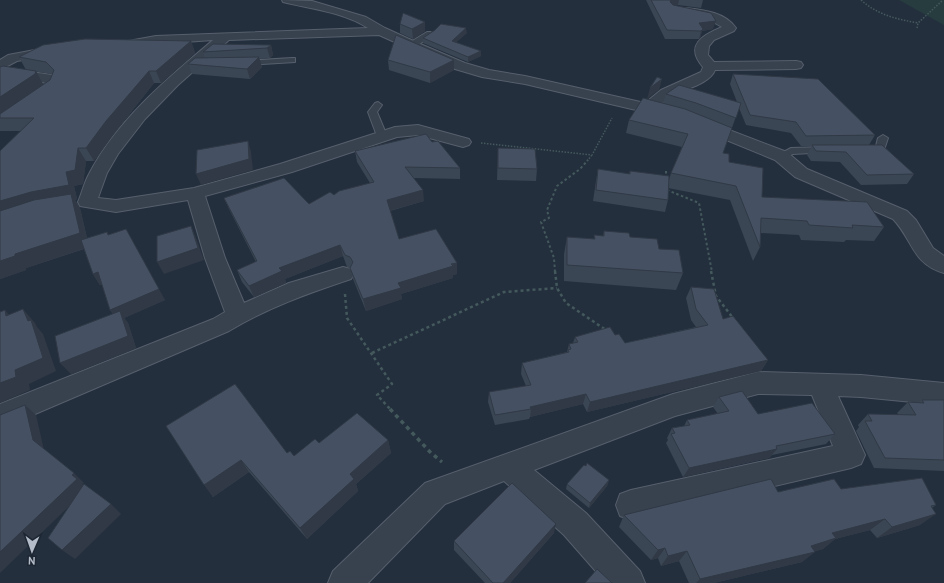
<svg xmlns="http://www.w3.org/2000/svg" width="944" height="583" font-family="'PT Sans',sans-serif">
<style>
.green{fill:#263c3f}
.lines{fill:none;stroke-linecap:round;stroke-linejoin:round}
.service-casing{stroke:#565f6c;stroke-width:2}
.minor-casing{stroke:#565f6c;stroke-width:2}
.path-far3{stroke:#44595c;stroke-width:1.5;stroke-dasharray:1.5 1.5;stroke-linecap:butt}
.path-far2{stroke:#44595c;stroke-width:2;stroke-dasharray:2.5 2.5;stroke-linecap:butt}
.path-far1{stroke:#44595c;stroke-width:2.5;stroke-dasharray:3 3;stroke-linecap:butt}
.path{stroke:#44595c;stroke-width:3.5;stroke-dasharray:4 4;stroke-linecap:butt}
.service{fill:#38414e;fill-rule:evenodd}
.minor{fill:#38414e;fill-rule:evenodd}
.wall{fill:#3b4654}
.shaded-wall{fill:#303945}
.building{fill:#455162;stroke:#303945}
</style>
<rect width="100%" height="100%" fill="#242f3e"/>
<path class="green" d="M899,0h45v25z"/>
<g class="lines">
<defs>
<g id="service">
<path d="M427,32h3l4,2 -19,13h-6v-4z"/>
<path d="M292,58h3v4l-51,3 -4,-2 4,-2z"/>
<path d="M378,102l4,3 -5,7 10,24 -5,3 -5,-3 -9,-24 7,-9z"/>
<path d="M883,135l5,3 -4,12 -8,3 -11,-1 -2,-2 2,-2 11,-2 2,-8z"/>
<path d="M826,147l5,3 -2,2 -36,2 -12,5 -5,-3 15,-8z"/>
</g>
<g id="minor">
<path d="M282,0l30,1 54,16 19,11 33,15 47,20 24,7 36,6 120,27 16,-13 40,-18 2,-5c-19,-22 0,-32 19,-40l-16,-9 -24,-5 -2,-2 2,-2 4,-1c17,2 39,4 50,20l-2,3 -20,9 -5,6 -1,9 6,7 82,-1 5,1 2,3 -2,3 -5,1 -81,1c-5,14 -31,19 -43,26 -5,2 -9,7 -13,10l12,3 3,3 -3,3 -5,2 -141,-33 -43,-7 -27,-8 -76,-34 -150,5 -51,45 -33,34 -27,35 -11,19 -9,25 18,2 78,-12 86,-24 115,-37 23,-2 51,14 2,3 -2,3 -6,2 -45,-12 -21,2 -105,35 -87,24 20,62 19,45 45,-20 54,-16 8,2 3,5 -3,5c-42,14 -84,29 -122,52l-229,98v-25l213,-85 12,-7 -20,-54 -17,-58 -72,12 -36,-6 -2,-4c4,-9 6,-19 11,-28 28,-54 79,-96 124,-134l-57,4 -29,5 -4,-1 -2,-3 2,-3 33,-6 212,-8c-25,-16 -57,-19 -85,-26z"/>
<path d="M51,47l5,1 1,3 -1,3 -39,7 -17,9v-10l8,-5z"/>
<path d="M10,69l42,6 7,7 -3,10 -50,35 -6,2v-12l44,-30 1,-4 -2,-1 -38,-6 -2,-3 2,-3z"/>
<path d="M703,120l84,32 20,17 100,42 9,9 17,28 11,8v17c-32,-9 -31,-33 -51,-54l-98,-42 -20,-17 -78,-32 -2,-3 2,-3z"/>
<path d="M758,372l103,3 83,8v22l-83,-8 -23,-1 27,59 -4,9 -10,4 -220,52 -11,-4 -4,-11 4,-11 11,-4 202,-44 -21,-51 -54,-1 -83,22 -141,54 52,43 54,58 5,12h-39l-42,-48 -60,-54 -59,23 -77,79h-40l5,-12 92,-88 248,-89z"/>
</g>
</defs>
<use href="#service" class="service-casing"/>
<use href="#minor" class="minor-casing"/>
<g class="path-far3">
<path d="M861,0c17,15 35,19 57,23"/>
<path d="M917,28l1,-5 25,-23"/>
<path d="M481,143l111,12 20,-37"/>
<path d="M587,161l5,-6"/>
</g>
<g class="path-far2">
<path d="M666,171v7"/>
<path d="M667,190l32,13 13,69"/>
<path d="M555,272l-1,-14 -13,-36 8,-4 -2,-8 10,-24 23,-17 8,-9"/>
</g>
<g class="path-far1">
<path d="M555,271l2,17 9,15 40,27"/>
<path d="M711,271l5,25 17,22"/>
<path d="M345,294l2,24 45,66 -15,11 14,15"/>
<path d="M372,353l132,-61 53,-4"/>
</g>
<path class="path" d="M390,409l41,44 11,9"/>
<use href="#service" class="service"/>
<use href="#minor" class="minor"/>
</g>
<g class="wall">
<path d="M646,0h57l-2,8 -23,-3h-3l38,24 -11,2 -2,7 -1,1h-34z"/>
<path d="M425,22v9l-12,8 -13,-6v-9z"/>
<path d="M467,33l-11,9 25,14 -13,6 -45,-19v-5z"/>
<path d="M191,41l4,12 -34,30h-7l-41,52 -19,26h-8l-3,23 -9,2 3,13 -2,1 5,8 7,30 20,-6 2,3 56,65 -41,18 4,5 8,25 -65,26 42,-60 -3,-4 -8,-26 -2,1 -7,-11 -9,-25 -58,19v2l-26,9 21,-148h-21v-64l36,4 7,13v1l7,-5 2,-6 -26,-4 -7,-13z"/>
<path d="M271,45l2,10 -3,3 -11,1 3,8 -12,12 -58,-5 -4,-10 17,-6 -2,-6z"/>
<path d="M388,60h66v10l-24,13 -41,-13z"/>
<path d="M733,74l142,61 -6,10 45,29 -7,10 -46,1 -21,-23 -29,-1 -4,-6 5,-9h-11l-10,-13 -45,-8 -7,-17 -16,45 6,9 33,35 122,30 -10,14 -28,-1 -2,2 -43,-2 -2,-5 -38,-2 -1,14 -7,14 -23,-61 -62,-12v12l-3,12 -72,-11 3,-20 2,-12 31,5 1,-3 39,9 2,-7 11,-26 -56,-14 3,-13 34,-17 3,-9 71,8 -7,-18z"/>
<path d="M432,142l28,26v11l-46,-1 10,23 -34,10 9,28 58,24v11l-4,1v3l-52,16 1,5 -36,12 -13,-32 -3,-11 -3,-1 -4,-11 -58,23 1,4 -32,14 -12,-15 -5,-12 19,-8 -27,-53 -5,-11 85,6 25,-9 36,-12 -13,-21 -2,-11z"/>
<path d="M498,148l39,21 -1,12 -39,-1z"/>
<path d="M604,231l26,6 29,12 24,24 -7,17 -112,-9v-27l3,-17 27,2v-4l9,1z"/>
<path d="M691,287l32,32 45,41 -7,11 -174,41 -4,-8 -53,13 -1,2 -34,6 -7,-23 1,-10 37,-6 -5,-12 1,-11 45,-11 2,-8 4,-1 2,-6 40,-2 10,8 71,-16 -5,-7 -5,-22z"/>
<path d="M719,397l39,17 77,20 -9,10 -54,11 -3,3 -86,19 -17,-34 2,-3 -1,-2 5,-10 12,-2 3,-6 31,-6 -5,-7z"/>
<path d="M922,400h22v71l-70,-3 -18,-37 3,-4 -1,-2 10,-11 31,1 -2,-2 11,-11h11z"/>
<path d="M166,426l128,30 25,-13 69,-3 3,13 -35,31 2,7 -51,48 -58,-67 -36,25z"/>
<path d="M609,480l-2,6 -18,22 -23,-19 1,-5z"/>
<path d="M841,489l95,16 -4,3 -12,17 -43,13 -7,-8 -35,9 -12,10 -8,2 -13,11 -88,21h-25l-10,-22 -18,5 -3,-8 -7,2 -32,-33 5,-12 154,-23z"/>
<path d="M554,533l-44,50h-25l-31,-33v-9z"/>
</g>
<g class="shaded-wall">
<path d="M671,0h8l-1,5 -8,1v-4z"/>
<path d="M716,21l-3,8 -11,2 -2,7 -1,1 2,-8 -2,-8z"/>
<path d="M425,22v9l-12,8 -1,-10z"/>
<path d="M466,28l1,5 -15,13v-5z"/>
<path d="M191,41l4,12 -34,30 -5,-12z"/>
<path d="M271,45l2,10 -3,3 -3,-10z"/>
<path d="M481,51v5l-13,6v-5z"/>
<path d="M259,57l3,10 -12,12 -3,-10z"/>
<path d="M454,60v10l-24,13v-11z"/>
<path d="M36,71l7,13v2l-43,29v-18z"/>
<path d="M149,71l5,12 -41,52 -19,26 -8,-13 20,-27z"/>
<path d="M662,79l-3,11 -12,9 3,-11z"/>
<path d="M248,141l3,11 2,18 -52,15 -5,-11z"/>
<path d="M78,148l8,13 -3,23 -9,2 3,13 -2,1 5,8 9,39 -63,21v2l-26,9v-78l66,-29z"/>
<path d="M423,190l1,11 -36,10 -1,-11z"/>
<path d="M191,226l5,12 8,22 -40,14 -7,-12z"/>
<path d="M126,229l39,71 -41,18 4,5 8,25 -65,26 -11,-11 58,-42 -8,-11z"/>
<path d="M340,245l3,11 -58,23 1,4 -32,14 -5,-11 30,-18z"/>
<path d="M457,263v11l-4,1v3l-52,16 1,5 -36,12 -3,-12 35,-16z"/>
<path d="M98,272l7,11 -5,2 -7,-11z"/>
<path d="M23,309l12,14 2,4 6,7 13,37 -27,13 1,6 -30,13v-20l15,-13 13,-49z"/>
<path d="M5,310l12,14 -11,-8z"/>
<path d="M768,360l-7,11 -174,41 3,-10z"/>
<path d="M586,394l-3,10 -53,13 1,-8 -1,-2z"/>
<path d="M25,405l11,10 8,35 -11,-10z"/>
<path d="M388,440l3,13 -35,31 2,7 -51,48 -7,-11 50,-54z"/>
<path d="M777,449l-8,9 -86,19 6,-9z"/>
<path d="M241,460l8,12 -36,25 -9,-12z"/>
<path d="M74,473l10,10 -2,1 6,4 -88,85v-21z"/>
<path d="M609,480l-2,6 -18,22 1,-5z"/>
<path d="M111,504l10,10 -46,45 -13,-9z"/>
<path d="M936,514l-16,11 -43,13 15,-11z"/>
<path d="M885,519l-15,11 -35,9 -12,10 -13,4 5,-1 -13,10 -88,21h-18l4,-4 111,-33 21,-13z"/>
<path d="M556,524l-2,9 -44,50h-7z"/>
<path d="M665,548l-7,10 -7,2 7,-10z"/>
<path d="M687,551l-8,10 -18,5 7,-10z"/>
</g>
<g class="building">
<path d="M651,0h20l-1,2 3,3 38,8 5,8 -17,2 4,6 -2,2 -34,-1z"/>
<path d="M403,13l22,9 -13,7 -12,-5z"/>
<path d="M441,24l25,4 -14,13 29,10 -13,6 -45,-19 12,-8z"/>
<path d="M396,35l58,25 -24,12 -42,-12z"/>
<path d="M85,39l106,2 -35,30h-7l-43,50 -20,27h-8l-3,22 -9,2 3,13 -38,7 -31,9v-50l34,-33h-34v-4l50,-34 4,-10 -8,-8 -27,-5 24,-12z"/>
<path d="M213,44l58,1 -4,3 -64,4z"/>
<path d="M259,57l-12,12 -59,-5 7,-6z"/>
<path d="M3,66l33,5 -1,3 -35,23v-30z"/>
<path d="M733,74l85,5 57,56 -69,1 -10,-14 -46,-7z"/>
<path d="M657,77l5,2 -12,9z"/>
<path d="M679,85l62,18 -5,15 -40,-15 -30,-9z"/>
<path d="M643,98l42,11 47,19 -9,25 6,1v8l34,6 -1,29 105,5 17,25 -32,-2 1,3 -44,-3 -2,-4 -46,-3 -1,29 -24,-61 -65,-13 17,-39 -59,-14z"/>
<path d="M426,134l6,8 6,-1 22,27 -55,-1 18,23 -36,10 12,39 37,-10 21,34 -6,1 2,2 -55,17 3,5 -38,11 -13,-31 3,-6 -3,-5 -5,-2 -5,-10 -61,23 3,3 -33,15 -12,-16 20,-9 -33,-63 60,-20 25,26 21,-12 4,3 5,-4 35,-9 -19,-31z"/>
<path d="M248,141l1,18 -53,15 1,-24z"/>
<path d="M812,145h70l32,29 -47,1 -21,-23 -30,-1z"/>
<path d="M498,148l37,1 2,20 -39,-1z"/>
<path d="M598,169l32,5v-3l39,5 -1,24 -72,-10z"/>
<path d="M71,194l9,39 -65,21v2l-15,5v-50l34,-11z"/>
<path d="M191,226l7,22 -41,14v-26z"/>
<path d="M126,229l33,60 -49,21 -12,-38 -5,2 -12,-34 26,-8 1,3z"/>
<path d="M604,231l25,2 1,4 27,2 2,10 20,1 4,23 -116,-8v-28l28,2 -1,-4 10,1z"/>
<path d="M691,287l23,2 9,30 10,-3 35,44 -178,42 -4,-8 -56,13 1,2 -36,6 -6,-23 42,-7 -9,-22 47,-11 -1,-2 3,-1 -2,-5 9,-2 -3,-5 35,-10 5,8 4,-1 6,9 83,-18 -12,-16z"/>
<path d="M23,309l5,12 3,-1 12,38 -28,12 1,7 -16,6v-71l5,-2 1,6z"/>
<path d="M120,311l8,25 -68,27 -5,-27z"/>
<path d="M235,384l52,69 3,-2 4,5 21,-17 4,4 38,-30 31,27 -38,34 4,5 -54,49 -59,-68 -37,25 -38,-59z"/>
<path d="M742,391l16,23 54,-11 23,31 -59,12 1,3 -88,19 -18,-34 4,-1 -3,-5 18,-3 -3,-5 42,-9 -10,-14z"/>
<path d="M922,400h22v60l-59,-2 -20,-37h7l-4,-7 48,1 -8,-13 16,1z"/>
<path d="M25,405l8,35 41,33 -2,2 5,4 -77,73v-137z"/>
<path d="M587,463l22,17 -19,23 -23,-19 17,-19 2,1z"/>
<path d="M922,478l14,27 -5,1 5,8 -44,13 -7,-8 -53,14 4,5 -25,8 4,6 -115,27 -13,-28 -19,5 -3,-8 -7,2 -34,-35 147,-36 7,13 56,-13 7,10z"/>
<path d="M512,483l44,41 -53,59h-10l-39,-42z"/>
<path d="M84,484l27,20 -49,46 -14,-12z"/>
<path d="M597,569l15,14h-27z"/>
</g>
<g transform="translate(32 551) rotate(182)" stroke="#1d2633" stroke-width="3" paint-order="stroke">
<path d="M0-3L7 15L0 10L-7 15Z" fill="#b4bcc9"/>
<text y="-6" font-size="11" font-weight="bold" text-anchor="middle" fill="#b4bcc9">N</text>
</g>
</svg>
